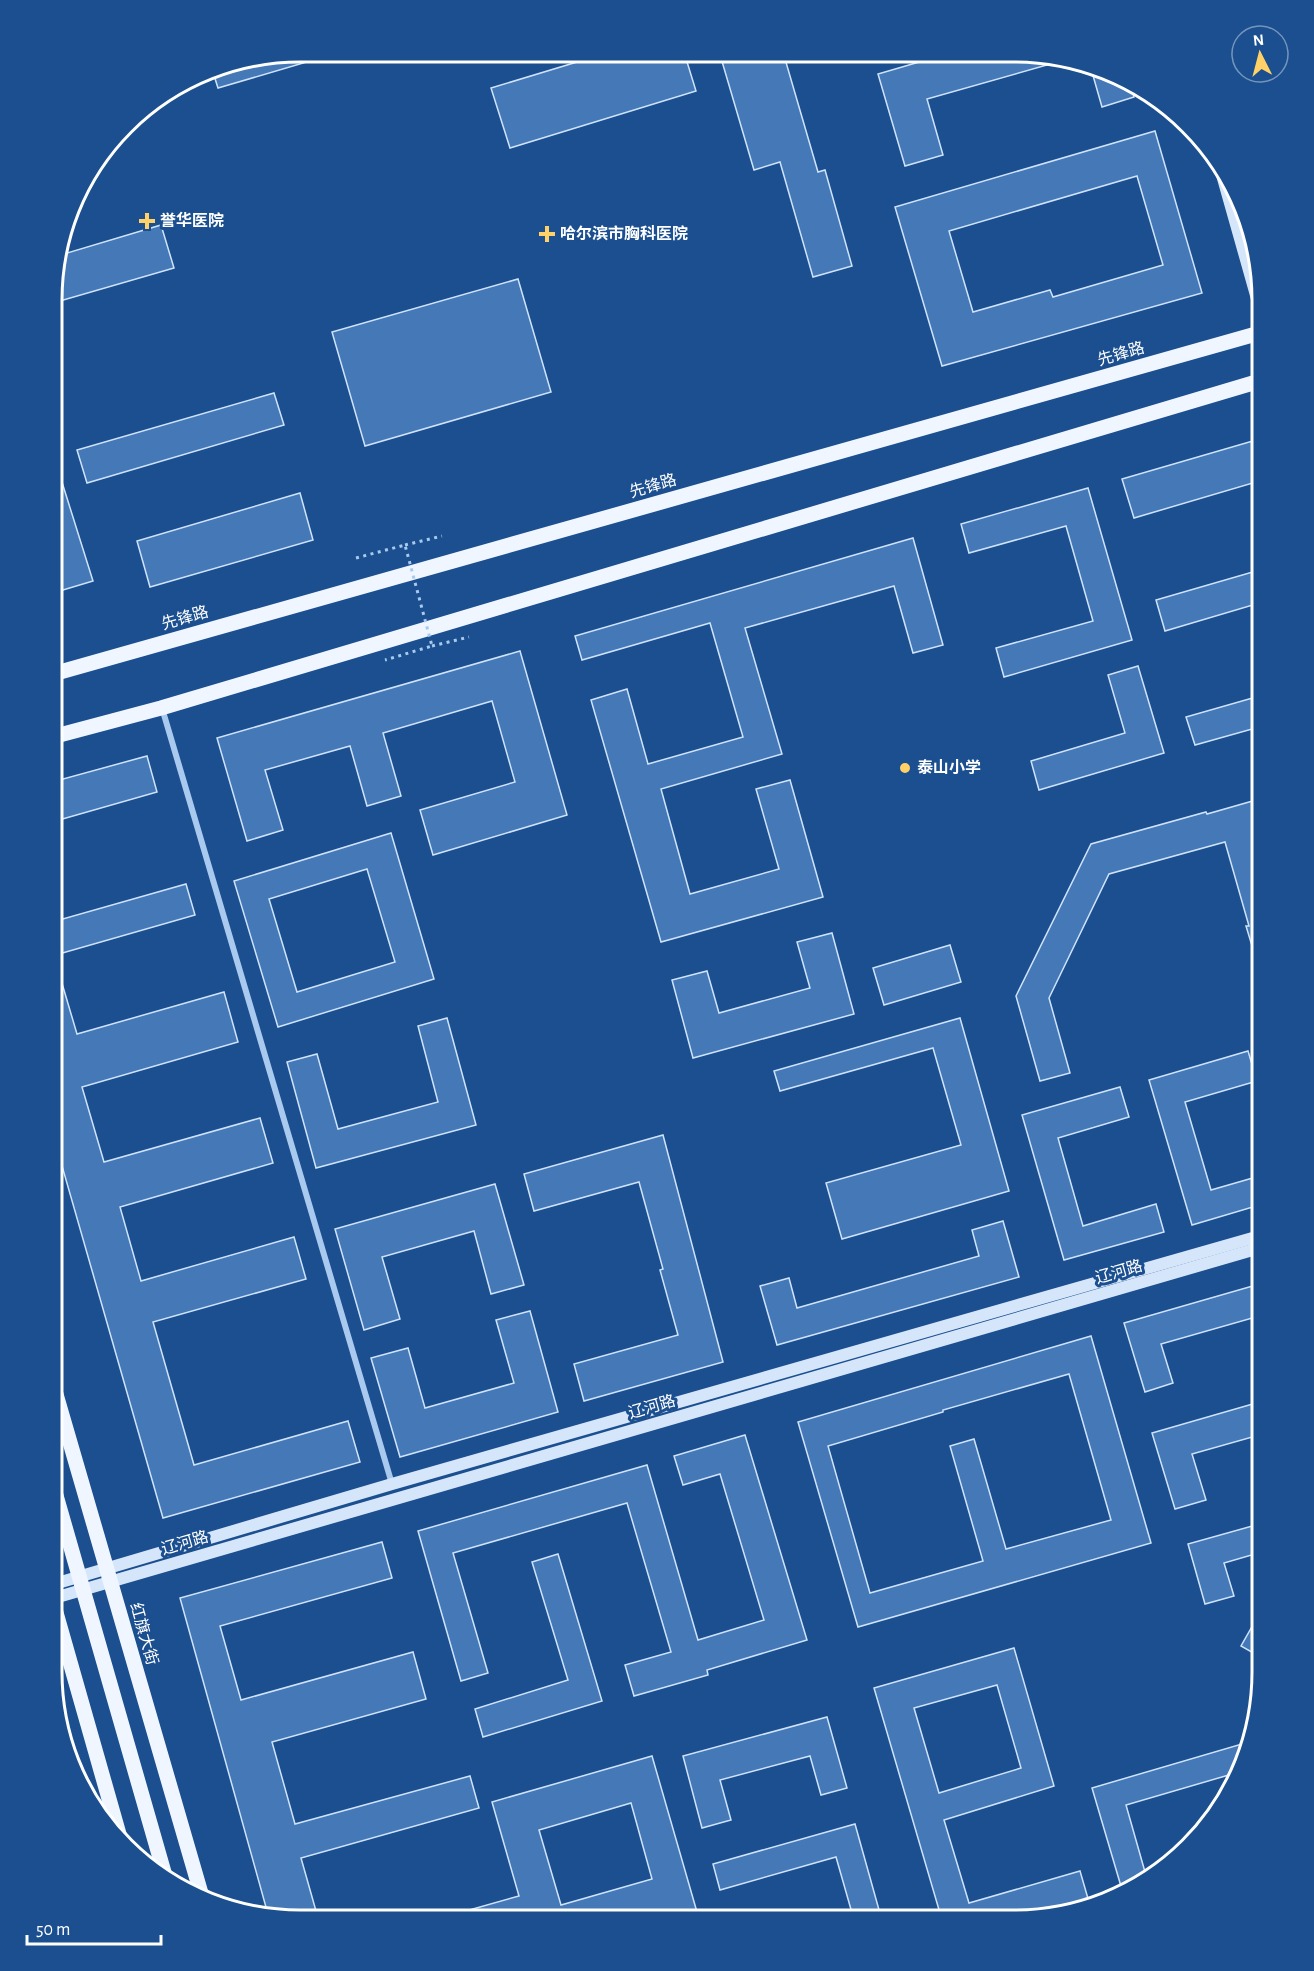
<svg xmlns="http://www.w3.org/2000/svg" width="1314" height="1971" font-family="'Alegreya Sans','Noto Sans SC',sans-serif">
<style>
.building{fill:#4478b7;stroke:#cfe3fa;stroke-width:1.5;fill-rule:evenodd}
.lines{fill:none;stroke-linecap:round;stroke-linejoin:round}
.path{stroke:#a9c9ee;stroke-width:3;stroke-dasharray:3 4.5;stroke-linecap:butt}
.street{stroke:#a9c9ee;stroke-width:6}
.secondary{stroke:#d6e6fa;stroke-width:12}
.primary{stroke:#f0f6ff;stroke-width:15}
.highway{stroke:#fff;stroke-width:18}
.path-bridge{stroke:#a9c9ee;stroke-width:3;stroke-dasharray:3 4.5;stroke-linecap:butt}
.poi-dot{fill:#ffd166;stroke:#1b4f8f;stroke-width:2}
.labels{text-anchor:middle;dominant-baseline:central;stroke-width:6;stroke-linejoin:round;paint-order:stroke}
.poi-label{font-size:16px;font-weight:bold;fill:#fff;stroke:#1b4f8f;text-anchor:start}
.street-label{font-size:16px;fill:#fff;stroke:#1b4f8f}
.rim{fill:none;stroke:#fff;stroke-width:3}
</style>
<rect width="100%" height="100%" fill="#1b4f8f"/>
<g class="building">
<path d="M300,51h26l1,5 -109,32 -6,-19 7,-5z"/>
<path d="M610,52h74l12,39 -186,57 -19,-60z"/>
<path d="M742,52h41l35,120 7,-2 27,96 -39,11 -33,-115 -26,8 -33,-112z"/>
<path d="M950,53h97l21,6 -141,40 16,56 -38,11 -27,-92z"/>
<path d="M1090,65l19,5 21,12 4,15 -32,10z"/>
<path d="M1155,131l47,162 -260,73 -47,-159zM1137,176l26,89 -110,32 -3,-7 -77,22 -24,-81z"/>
<path d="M161,225l13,43 -121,35v-36l4,-11z"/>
<path d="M518,279l33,113 -186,54 -33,-114z"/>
<path d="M274,393l10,32 -197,58 -10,-33z"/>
<path d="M1263,438v42l-129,38 -12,-39z"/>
<path d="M56,463l37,118 -40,12v-129z"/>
<path d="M1088,488l44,152 -128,37 -8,-29 97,-27 -27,-95 -97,27 -8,-29z"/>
<path d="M300,493l13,47 -163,47 -13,-46z"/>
<path d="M913,538l30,107 -30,8 -19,-67 -149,42 37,126 -121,35 29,105 89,-25 -23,-80 34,-9 33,117 -162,45 -70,-242 36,-11 21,75 95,-27 -33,-114 -128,37 -7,-24z"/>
<path d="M1263,569v33l-98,29 -9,-31z"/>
<path d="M520,651l47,164 -134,40 -13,-45 95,-28 -23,-81 -109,32 18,63 -34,10 -17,-60 -85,24 18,60 -36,11 -30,-103z"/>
<path d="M1138,666l26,87 -125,37 -8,-29 94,-28 -17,-58z"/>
<path d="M1263,695v31l-68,19 -9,-28z"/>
<path d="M147,756l10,36 -105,30v-40z"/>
<path d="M1263,798v33l-9,3 9,31v104h-4l-13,-43h3l-24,-84 -116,32 -60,124 21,75 -30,8 -24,-85 75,-152 115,-32 1,2z"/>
<path d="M391,833l43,146 -156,48 -44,-146zM367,869l28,93 -98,30 -28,-93z"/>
<path d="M186,884l9,31 -143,41v-34z"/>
<path d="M832,933l22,81 -161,44 -21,-78 35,-9 12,42 91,-25 -13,-46z"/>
<path d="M950,945l11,37 -77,23 -11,-37z"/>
<path d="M52,963h4l21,71 147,-42 14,50 -156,45 22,75 156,-44 13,45 -153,44 21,74 153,-44 12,42 -153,43 41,143 154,-44 12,41 -197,56 -111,-387z"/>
<path d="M447,1018l29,107 -160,43 -29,-106 30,-8 21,75 100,-27 -20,-76z"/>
<path d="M960,1018l49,173 -167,48 -16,-56 135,-38 -28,-97 -153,43 -6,-20z"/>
<path d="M1248,1051l9,30 -72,21 26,88 52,-15v29l-71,21 -43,-145z"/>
<path d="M1120,1087l9,30 -71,21 25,88 73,-22 8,28 -100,28 -42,-145z"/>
<path d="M663,1135l60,227 -139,39 -10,-37 104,-29 -18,-65 3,-1 -24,-87 -105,29 -10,-37z"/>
<path d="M495,1184l29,101 -33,9 -17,-63 -92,26 18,62 -36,11 -29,-101z"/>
<path d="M1003,1221l16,56 -242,68 -17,-59 29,-8 8,30 182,-52 -7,-26z"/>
<path d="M1263,1283v32l-102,29 12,39 -28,9 -21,-69z"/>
<path d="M530,1311l28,101 -158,45 -29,-99 37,-10 17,60 89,-25 -18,-63z"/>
<path d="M1091,1336l60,207 -293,84 -60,-205zM1069,1374l42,146 -105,29 -32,-110 -24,7 33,115 -113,32 -42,-147 115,-34v-2z"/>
<path d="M1263,1401v33l-71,20 14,46 -31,9 -23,-76z"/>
<path d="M745,1435l62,205 -100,30 1,5 -74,21 -9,-31 46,-13 -44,-149 -174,50 35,120 -27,8 -43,-150 229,-66 51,175 66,-20 -44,-146 -37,11 -9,-29z"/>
<path d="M1263,1523l-1,29 -38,11 10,33 -29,8 -17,-60z"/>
<path d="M382,1542l10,36 -172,48 21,74 172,-48 13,47 -154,43 23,82 175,-48 9,32 -178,50 17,60h-49l-89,-320z"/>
<path d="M558,1554l44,147 -119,36 -8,-28 93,-29 -36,-118z"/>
<path d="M1262,1609v49l-21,-12z"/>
<path d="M1014,1648l40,138 -110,34 25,83 111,-32 9,31 -35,10 -39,8h-73l-68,-232zM997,1685l24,83 -82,25 -25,-85z"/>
<path d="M827,1717l20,71 -26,7 -11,-39 -90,24 11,40 -29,8 -19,-72z"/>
<path d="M1252,1741l-2,11 -11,20 -113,33 21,74 -24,14 -31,-105z"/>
<path d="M652,1756l47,163 -243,-1 -1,-4 64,-18 -27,-94zM631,1803l21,76 -91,26 -22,-75z"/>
<path d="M855,1824l26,93 -10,3h-17l-18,-63 -116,33 -7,-26z"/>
</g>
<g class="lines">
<g class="path">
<path d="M405,545l37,-9"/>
<path d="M432,646l37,-9"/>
</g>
<path class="street" d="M162,708l230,776"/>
<g class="secondary">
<path d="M1217,157l46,163"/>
<path d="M51,1585l341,-101 871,-249"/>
<path d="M51,1599l1212,-352"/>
</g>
<g class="primary">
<path d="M53,674l1210,-342"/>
<path d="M52,737l109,-29 1102,-328"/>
<path d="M51,1377l152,523"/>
<path d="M51,1478l115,401"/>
<path d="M51,1595l70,246"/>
</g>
<path class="highway" d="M1260,310l3,-1"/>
<path class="path-bridge" d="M356,558l49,-13 27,101 -47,14"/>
</g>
<g class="poi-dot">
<path d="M144 212h6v6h6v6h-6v6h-6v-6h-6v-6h6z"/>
<path d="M544 225h6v6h6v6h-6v6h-6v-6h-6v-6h6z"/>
<circle cx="905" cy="768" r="6"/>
</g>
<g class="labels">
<g class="poi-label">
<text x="160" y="221">誉华医院</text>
<text x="560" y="234">哈尔滨市胸科医院</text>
<text x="917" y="768">泰山小学</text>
</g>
<g class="street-label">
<text transform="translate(1121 354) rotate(-16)">先锋路</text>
<text transform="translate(653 486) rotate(-16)">先锋路</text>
<text transform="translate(185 618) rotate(-16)">先锋路</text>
<text transform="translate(1119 1272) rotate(-16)">辽河路</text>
<text transform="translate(652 1407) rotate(-16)">辽河路</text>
<text transform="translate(185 1543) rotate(-16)">辽河路</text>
<text transform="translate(144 1634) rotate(74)">红旗大街</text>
</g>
</g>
<path d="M0 0H1314V1971H0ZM300 62H1014A238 238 0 0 1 1252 300V1672A238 238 0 0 1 1014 1910H300A238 238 0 0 1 62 1672V300A238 238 0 0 1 300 62Z" fill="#1b4f8f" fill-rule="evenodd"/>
<path class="rim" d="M300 62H1014A238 238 0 0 1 1252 300V1672A238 238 0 0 1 1014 1910H300A238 238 0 0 1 62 1672V300A238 238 0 0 1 300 62Z"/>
<g transform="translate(1260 54) rotate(354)"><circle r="28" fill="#1b4f8f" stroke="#7695bc" stroke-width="1.5"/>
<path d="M0-4.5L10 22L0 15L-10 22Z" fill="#ffd166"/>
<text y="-9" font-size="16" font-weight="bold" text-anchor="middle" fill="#ffffff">N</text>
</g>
<path d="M27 1935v9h134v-9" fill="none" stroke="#ffffff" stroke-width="3"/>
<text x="36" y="1935" font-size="18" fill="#ffffff" stroke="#1b4f8f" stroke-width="4.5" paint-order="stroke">50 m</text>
</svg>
